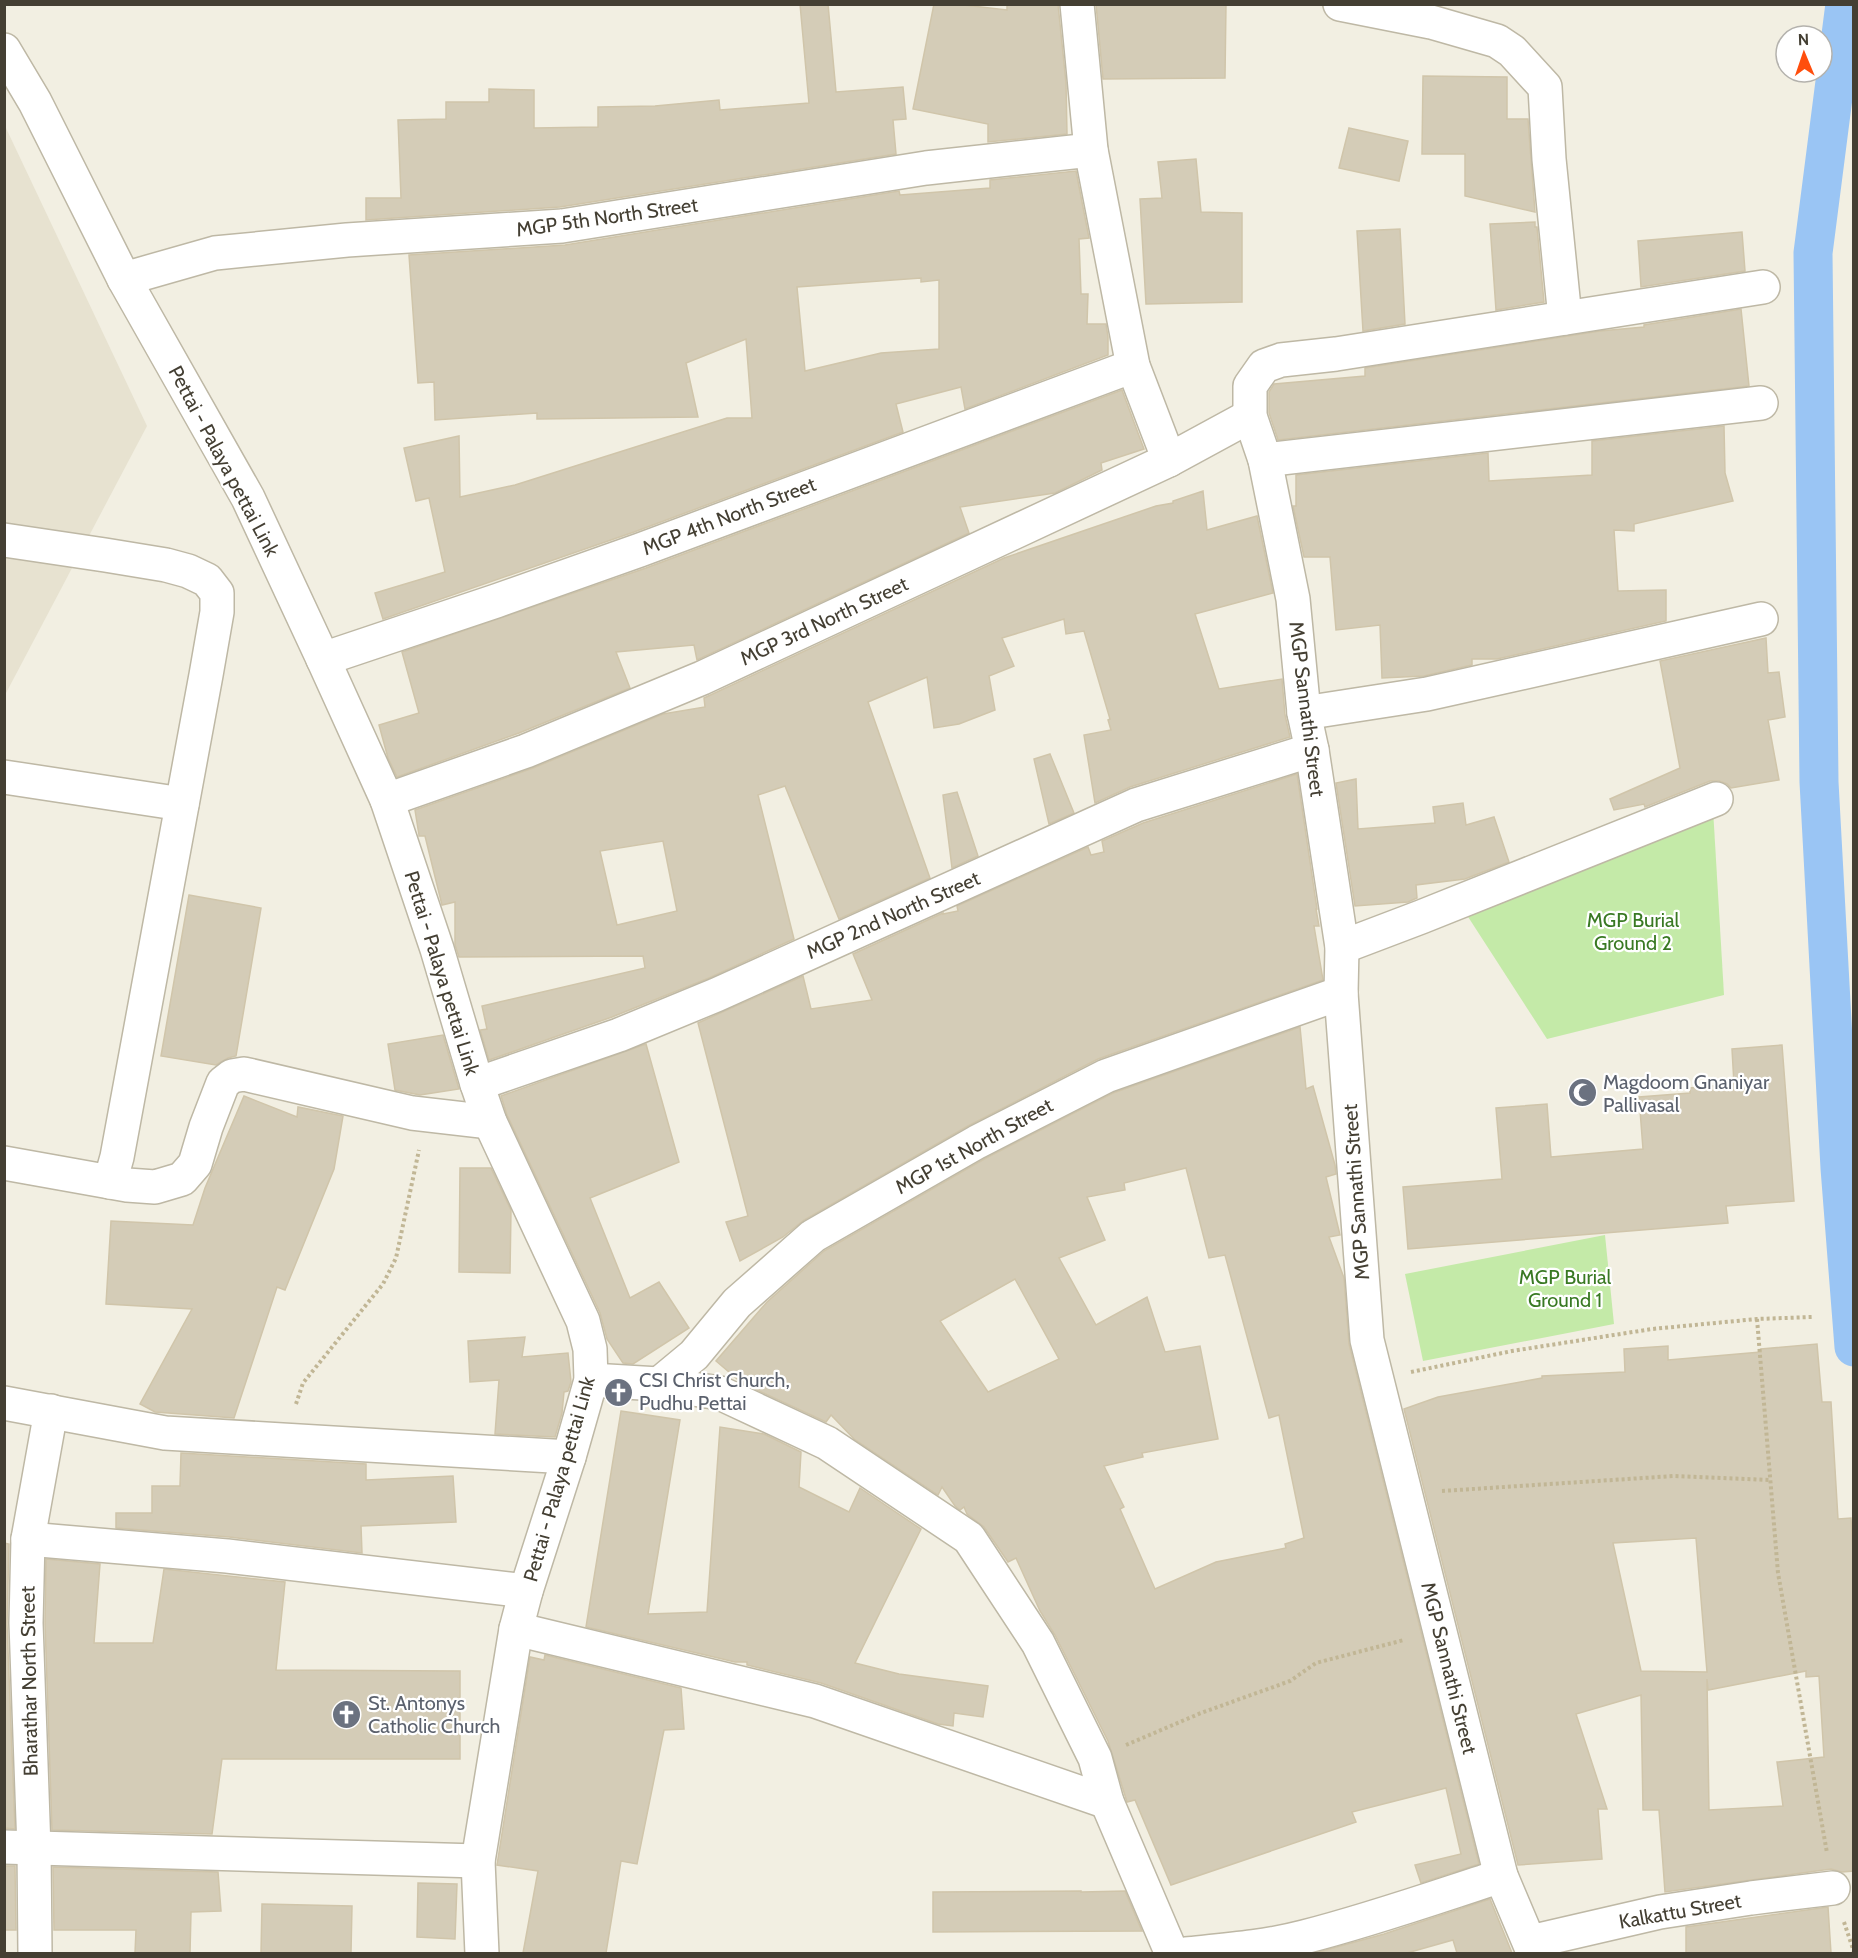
<svg xmlns="http://www.w3.org/2000/svg" width="1858" height="1958" font-family="Cabin,sans-serif">
<style>
.residential{fill:#e7e2d0}
.green{fill:#c4eaa8}
.lines{fill:none;stroke-linecap:round;stroke-linejoin:round}
.canal{stroke:#9ac5f4;stroke-width:39}
.building{fill:#d4ccb7;stroke:#d0c5aa;stroke-width:1.5;fill-rule:evenodd}
.minor-casing{stroke:#beb8a5;stroke-width:36}
.path{stroke:#c1b695;stroke-width:4;stroke-dasharray:3 3;stroke-linecap:butt}
.minor{stroke:#fff;stroke-width:33}
.labels{text-anchor:middle;dominant-baseline:central;stroke-width:4.5;stroke-linejoin:round;paint-order:stroke}
.street-label{font-size:20px;fill:#443f33;stroke:#fff}
.park-label{font-size:20px;fill:#397923;stroke:#fff}
.worship-label{font-size:20px;fill:#5b616d;stroke:#fff;text-anchor:start}
</style>
<rect width="100%" height="100%" fill="#f2efe2"/>
<path class="residential" d="M5,126l142,300 -142,269z"/>
<g class="green">
<path d="M1713,809l11,186 -177,44 -84,-130z"/>
<path d="M1605,1235l9,89 -191,37 -18,-87z"/>
</g>
<g class="lines">
<path class="canal" d="M1845,4l-32,249 6,529 21,386 14,179"/>
</g>
<g class="building">
<path d="M800,4h28l8,88 67,-5 3,32 -13,1 3,34 -336,53 -194,13v-22h35l-3,-78 48,-1v-17h43v-13l45,1v38l64,-1v-20l57,-1 64,-6 1,10 89,-7z"/>
<path d="M934,4h21l52,6v-6h51l8,79 1,51 -79,8v-18l-75,-15z"/>
<path d="M1096,4h130l-1,74 -122,1z"/>
<path d="M1423,76l84,1v42h21l7,93 -70,-16v-42h-43z"/>
<path d="M1349,128l59,13 -9,40 -60,-13z"/>
<path d="M1196,159l5,53 41,1v89l-96,2 -6,-105 22,-1 -4,-36z"/>
<path d="M1076,171l13,67 -10,1 2,55h7l-1,30h19l2,13v18l-143,54 -4,-22 -65,17 7,28 -269,100 -251,87 -8,-26 70,-21 -16,-74 -13,3 -12,-53 55,-12 1,61 55,-12 212,-67h25l-6,-79 -60,24 12,54 -161,2v-6l-102,7 -1,-38 -16,1 -9,-128 156,-10 334,-54 1,4 90,-7v-8zM921,278v4l18,-2v69l-58,4 -76,18 -8,-84z"/>
<path d="M1535,222v5h2l7,75 -48,8 -6,-86z"/>
<path d="M1400,229l5,95 -42,7 -6,-100z"/>
<path d="M1742,232l3,39 -104,16 -3,-46z"/>
<path d="M1741,309l8,77 -471,54 -9,-27v-21l5,-8 91,-8v-8l235,-37 44,-4v-2z"/>
<path d="M1122,390l22,59 -43,14 1,7 -47,23 -95,14 9,26 -272,127 -3,-15 -78,7 14,36 -111,45 -122,44 -9,-19 -9,-33 40,-12 -17,-61 244,-84z"/>
<path d="M1724,426l1,47 8,28 -99,23v7l-20,-1 4,61 48,-1v31l-169,38h-25v6l-48,11 -42,2 -2,-53 -44,5 -6,-73h-26l-11,-51h3v-31l192,-22 1,28 103,-6v-34z"/>
<path d="M1203,491l4,39 50,-14 16,77 -78,21 24,75 63,-10 3,36 5,22 -160,50 -35,16 -11,-68 27,-5 -3,-10 2,-1 -26,-88 -18,3 -2,-15 -62,19 12,28 -25,10 6,34 -36,14 -25,4 -7,-51 -59,25 62,176 -91,41 -54,-133 -27,9 36,144 -85,39 -97,39 -123,43 -9,-30 7,-1 -5,-23 163,-38 -2,-12 -184,1 -4,-12v-43l-13,3 -17,-69h-6v-1l-4,-25 118,-42 130,-54 42,-7 -1,-9 300,-140 152,-52 17,-3v-2zM663,841l14,70 -60,14 -17,-74z"/>
<path d="M1766,638l2,35 11,-1 6,45 -17,3 11,60 -48,8 -4,-4 -8,-3h-9l-65,26 -1,-3 -30,6 -4,-11 70,-31 -20,-107z"/>
<path d="M1050,754l24,59 -25,11 -15,-65z"/>
<path d="M1297,774l20,135h-1l3,17h-5l9,54 -225,79 -130,67 -164,94 -21,17 -43,24 -14,-39 22,-6 -50,-193 105,-47 8,33 61,-9 -19,-46 90,-41v1l15,-3 -1,-5 131,-59 3,8 13,-3 -2,-11 41,-18z"/>
<path d="M1356,779l2,50 77,-6 -2,-16 30,-4 3,22 28,-8 15,45 -44,17 -49,6 1,13 -9,4 -53,4 -19,-123z"/>
<path d="M957,792l21,64 -26,12 -9,-73z"/>
<path d="M189,895l72,13 -25,148 -8,2 -12,7 -55,-9z"/>
<path d="M1300,1027l6,62 7,-3 22,79 1,9 -10,3 14,58 -11,2 15,41 5,66 130,520 -58,19 -6,-18 46,-11 -15,-66 -94,24 4,10 -185,63 -36,-85 -8,2 -19,-61 -53,-106 -15,-24 -24,-53 -8,4 -24,-35 -17,-13 -3,-7 -4,3 -5,-4 -13,-19 -4,8 -84,-56 -23,-24 -5,7 -84,-39 -26,-22 51,-59 57,-51 162,-93 127,-65zM1186,1168l23,90 16,-3 44,163 10,-3 25,123 -19,6 1,4 -70,14 -61,27 -35,-80 4,-2 -20,-41 39,-9 -1,-4 76,-14 -18,-93 -35,6 -18,-55 -51,28 -37,-67 46,-18 -18,-43 38,-7 -1,-7zM1015,1279l44,80 -71,33 -48,-71z"/>
<path d="M443,1035l16,54 -39,6 -25,-5 -7,-46z"/>
<path d="M646,1044l33,118 -89,36 40,100 29,-16 30,46 -56,36 -10,-1 -16,-24 -7,-26 -93,-198 -6,-19z"/>
<path d="M1782,1045l12,156 -68,5 2,17 -320,26 -5,-62 99,-8 -6,-71 51,-4 4,53 92,-8 -4,-52 51,-4v-5l44,-4 -2,-35z"/>
<path d="M244,1096l53,21 1,-10 45,9 -9,53 -49,121 -8,-3 -43,131 -79,-6 -15,-8 52,-95 -86,-5 5,-83 82,4 12,-37z"/>
<path d="M460,1168h31l20,42 -1,63 -51,-1z"/>
<path d="M525,1337l-3,20 46,-4 3,29 -3,9 -4,1 -2,21 -7,24 -60,-3 4,-54 -29,2 -2,-41z"/>
<path d="M1817,1344l5,58h9l7,117 13,-1 3,50v303l-12,1 -11,-3 -166,23 -6,-82h-16l-2,-115 -65,19 31,95h-9l4,50 -84,6 -114,-456 34,-12 104,-19v-2l83,-4 -1,-23 44,-3v14l93,-8v-3zM1696,1538l11,134 -66,-1 -28,-128zM1806,1671v6l13,-1 5,81 -47,5 6,44 -74,4 -2,-131 1,11z"/>
<path d="M621,1411l59,9 -32,194 59,-2 13,-185 44,7 37,18 -2,35 50,25 11,-24 61,41 -66,134 44,11 89,12 -5,31 -29,-4 -1,13 -15,-2 -117,-41 -74,-18v-3h-12l-149,-35z"/>
<path d="M181,1453l185,11v16l87,-4 3,46 -95,4 1,27 -133,-16 -113,-9v-15h36v-27h28z"/>
<path d="M4,1543l5,1 -2,80 8,205 -11,-1z"/>
<path d="M46,1559l54,5 -6,79h59l11,-74 121,13 -9,88 184,1v88h-238l-10,75 -160,-4 -7,-207z"/>
<path d="M545,1655l136,33 3,41 -20,1 -27,134 -16,-3 -15,92h-83l15,-82 -41,-6 33,-208 14,3z"/>
<path d="M4,1866h11l1,64h-12z"/>
<path d="M53,1867l165,5 3,39 -30,1 -1,41h-55l1,-23h-82z"/>
<path d="M418,1883l39,1 -2,55 -38,-2z"/>
<path d="M1081,1891v1l44,-1 17,40 -209,1v-40z"/>
<path d="M1490,1899l22,54h-55l-4,-13 -46,13h-92l69,-19z"/>
<path d="M262,1904l90,2 -1,47h-90z"/>
<path d="M1828,1907l3,46h-145v-26z"/>
</g>
<g class="lines">
<defs>
<g id="minor">
<path d="M1077,4l14,146 42,216 36,94"/>
<path d="M1340,4l91,18 66,19 15,10 33,36 4,72 16,159"/>
<path d="M4,50l31,52 89,177 124,219 75,161 64,141 50,149 40,135 13,38 93,199 7,28 1,31 -22,77 -43,134 -10,38 -38,232 4,93"/>
<path d="M124,279l91,-26 132,-13 215,-14 364,-58 165,-18"/>
<path d="M1265,460l496,-57"/>
<path d="M4,540l101,15 61,10 22,6 19,9 10,13v19l-11,63 -89,482 -7,25"/>
<path d="M323,659l173,-58 144,-51 493,-184"/>
<path d="M1304,713l123,-19 334,-75"/>
<path d="M4,777l178,27"/>
<path d="M387,800l139,-49 176,-73 467,-218 81,-44"/>
<path d="M1342,947l79,-30 295,-118"/>
<path d="M477,1084l142,-49 97,-40 420,-190 176,-55"/>
<path d="M4,1163l123,22 28,2 27,-8 13,-15 11,-37 17,-44 9,-7 12,-2 168,39 78,9"/>
<path d="M591,1380l68,4 61,9 107,50 142,95 69,105 57,115 12,44 65,152"/>
<path d="M659,1384l35,-29 43,-52 76,-67 164,-94 129,-66 235,-83"/>
<path d="M4,1403l161,30 404,24"/>
<path d="M28,1539l199,17 299,35"/>
<path d="M516,1629l299,72 292,101"/>
<path d="M4,1847l474,14"/>
<path d="M1530,1942l130,-30 91,-14 82,-10"/>
<path d="M35,1954l-1,-105 -8,-226 2,-84 23,-128"/>
<path d="M1186,1954c39,-4 80,-7 118,-17 67,-17 132,-40 197,-61"/>
<path d="M1534,1954l-33,-78 -134,-536 -26,-347 1,-46 -30,-197 -8,-37 -11,-114 -28,-139 -15,-44v-30l14,-20 17,-6 55,-6 427,-67"/>
</g>
</defs>
<use href="#minor" class="minor-casing"/>
<g class="path">
<path d="M1757,1319l21,254 49,280"/>
<path d="M1411,1372l101,-21 140,-22 105,-10 55,-2"/>
<path d="M296,1404l7,-21 80,-99 13,-26 23,-108"/>
<path d="M1442,1491l232,-15 97,4"/>
<path d="M1126,1745l75,-32 89,-32 26,-18 88,-23"/>
<path d="M1844,1922l10,30"/>
</g>
<use href="#minor" class="minor"/>
</g>
<defs>
<symbol id="mosque-disc" viewBox="-11 -11 22 22"><circle r="9.5" fill="#6b7280" stroke="#fff"/><path d="M3.5-4.9A6 6 0 1 0 3.5 4.9A5 5 0 1 1 3.5-4.9Z" fill="#fff"/></symbol>
<symbol id="church-disc" viewBox="-11 -11 22 22"><circle r="9.5" fill="#6b7280" stroke="#fff"/><path d="M-1.2-6h2.4v3.5h3.3v2.4h-3.3V6h-2.4V-.1h-3.3v-2.4h3.3Z" fill="#fff"/></symbol>
</defs>
<g fill-rule="evenodd">
<use href="#mosque-disc" x="1566" y="1076" width="33" height="33"/>
<use href="#church-disc" x="602" y="1376" width="33" height="33"/>
<use href="#church-disc" x="330" y="1698" width="33" height="33"/>
</g>
<g class="labels">
<g class="street-label">
<text transform="translate(607 217) rotate(-8)">MGP 5th North Street</text>
<text transform="translate(224 461) rotate(62)">Pettai - Palaya pettai Link</text>
<text transform="translate(729 516) rotate(-21)">MGP 4th North Street</text>
<text transform="translate(824 621) rotate(-25)">MGP 3rd North Street</text>
<text transform="translate(1307 709) rotate(83)">MGP Sannathi Street</text>
<text transform="translate(893 915) rotate(-24)">MGP 2nd North Street</text>
<text transform="translate(442 973) rotate(73)">Pettai - Palaya pettai Link</text>
<text transform="translate(974 1146) rotate(-29)">MGP 1st North Street</text>
<text transform="translate(1356 1192) rotate(-94)">MGP Sannathi Street</text>
<text transform="translate(559 1479) rotate(-74)">Pettai - Palaya pettai Link</text>
<text transform="translate(1449 1668) rotate(76)">MGP Sannathi Street</text>
<text transform="translate(29 1681) rotate(-91)">Bharathar North Street</text>
<text transform="translate(1680 1911) rotate(-10)">Kalkattu Street</text>
</g>
<g class="park-label">
<text x="1633" y="920">MGP Burial<tspan x="1633" dy="23">Ground 2</tspan></text>
<text x="1565" y="1277">MGP Burial<tspan x="1565" dy="23">Ground 1</tspan></text>
</g>
<g class="worship-label">
<text x="1603" y="1082">Magdoom Gnaniyar<tspan x="1603" dy="23">Pallivasal</tspan></text>
<text x="639" y="1380">CSI Christ Church,<tspan x="639" dy="23">Pudhu Pettai</tspan></text>
<text x="368" y="1703">St. Antonys<tspan x="368" dy="23">Catholic Church</tspan></text>
</g>
</g>
<rect width="1858" height="1958" fill="none" stroke="#443f33" stroke-width="12"/>
<g transform="translate(1804 54) rotate(358)"><circle r="28" fill="#ffffff" stroke="#b4b2ad" stroke-width="1.5"/>
<path d="M0-4.5L10 22L0 15L-10 22Z" fill="#ff4e0d"/>
<text y="-9" font-size="16" font-weight="bold" text-anchor="middle" fill="#443f33">N</text>
</g>
</svg>
